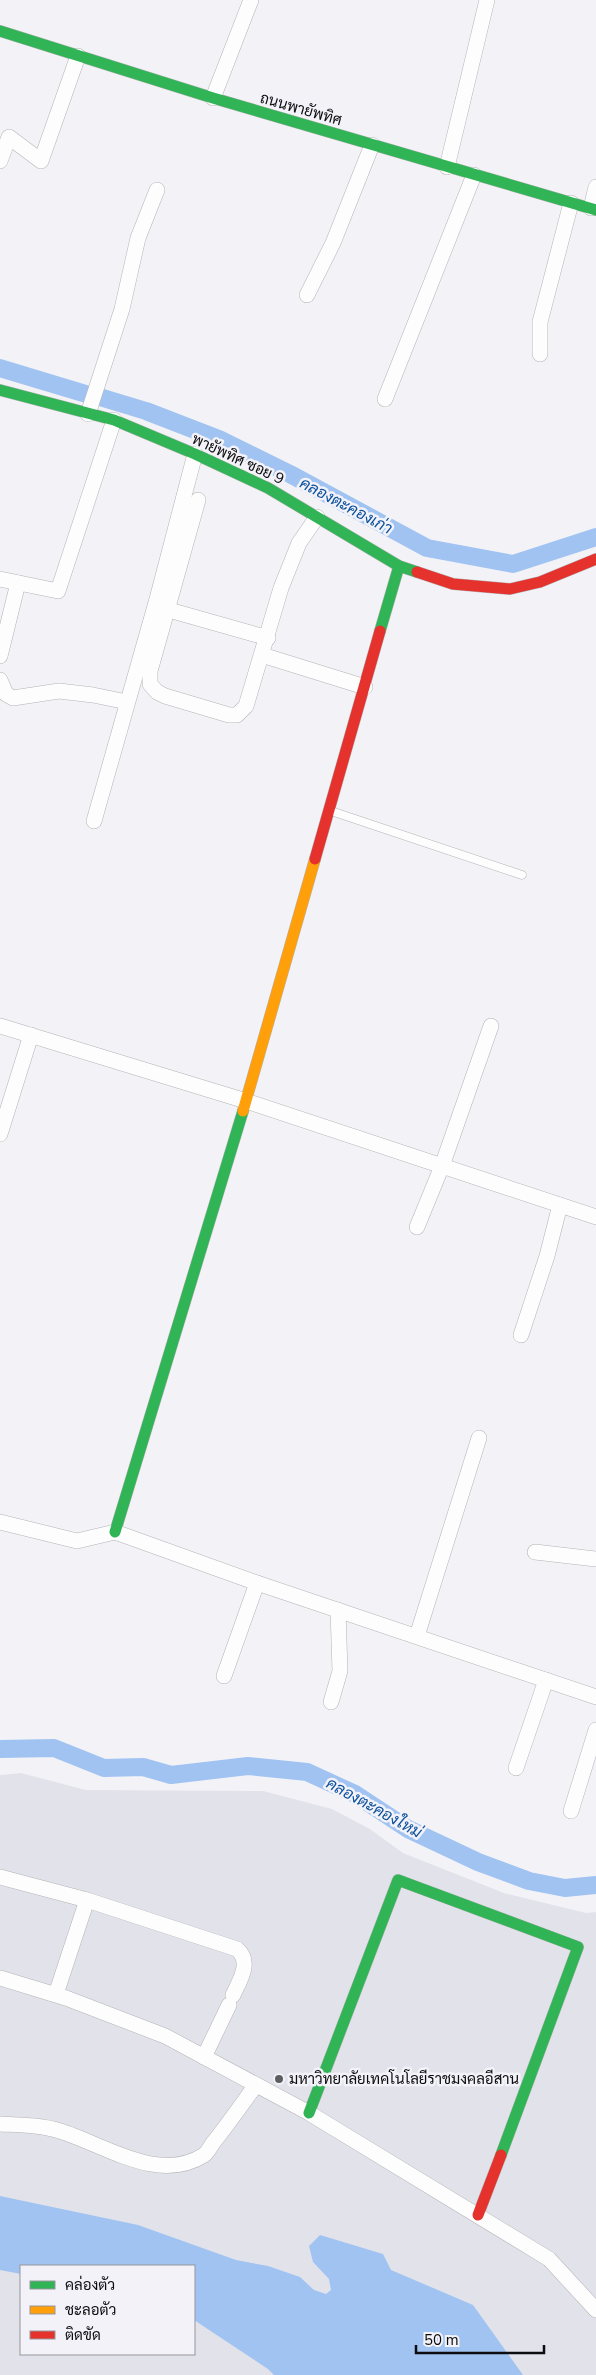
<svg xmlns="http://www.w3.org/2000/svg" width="596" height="2375" font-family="'Nunito Sans',Sarabun,sans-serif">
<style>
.built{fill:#e2e2eb;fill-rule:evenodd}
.water{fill:#a0c3f2}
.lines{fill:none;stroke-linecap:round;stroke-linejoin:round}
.canal{stroke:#a0c3f2;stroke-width:18}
.lane-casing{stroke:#b4b4b7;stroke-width:9}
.street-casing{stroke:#b4b4b7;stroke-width:16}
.fast-casing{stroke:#b4b4b7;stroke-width:12}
.slow-casing{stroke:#b4b4b7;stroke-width:12}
.jam-casing{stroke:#b4b4b7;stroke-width:12}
.lane{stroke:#fdfdfe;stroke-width:8}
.street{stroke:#fdfdfe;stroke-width:15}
.fast{stroke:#30b455;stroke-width:11}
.slow{stroke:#ff9f0a;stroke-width:11}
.jam{stroke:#e5322d;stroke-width:11}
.poi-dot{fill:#5e5e60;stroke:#f2f2f8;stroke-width:2}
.labels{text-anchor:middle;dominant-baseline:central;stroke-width:5;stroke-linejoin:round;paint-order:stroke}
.street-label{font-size:15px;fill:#0d0d0f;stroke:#f2f2f8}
.poi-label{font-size:15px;fill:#0d0d0f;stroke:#f2f2f8;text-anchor:start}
.water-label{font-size:16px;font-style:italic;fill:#0d529e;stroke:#f2f2f8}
</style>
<rect width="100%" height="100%" fill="#f3f3f7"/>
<path class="built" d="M21,1773l65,17 177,1 69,18 38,20 33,24 101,40 82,20 10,-1v463h-596v-600zM21,2266h173v88h-173z"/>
<path class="water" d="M0,2196l138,29 98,35 32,6 32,11 14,13 12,4 5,-4 -2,-11 -16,-17 -4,-16 11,-11 63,19 8,16 82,35 50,70h-249l-6,-6 -74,-49v-54h-173v8l-21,-4z"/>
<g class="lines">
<g class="canal">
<path d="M0,368l86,26"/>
<path d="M103,398l43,13 75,29 69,34 137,74 86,16 83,-27"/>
<path d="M0,1749l54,-1 50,20 39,-1 28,8 77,-9 59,6 48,22 53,35 70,33 51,19 36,7 31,-3"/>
</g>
<defs>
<path id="lane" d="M331,811l191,64"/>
<g id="street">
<path d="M213,98l38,-98"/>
<path d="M0,161l9,-24 32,24 37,-105"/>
<path d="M447,167l40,-167"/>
<path d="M591,208l5,-21"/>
<path d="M307,295l26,-52 39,-98"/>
<path d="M540,354v-32l31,-119"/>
<path d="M385,399l89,-224"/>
<path d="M88,414l34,-105 16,-71 19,-48"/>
<path d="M198,500l-48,171v13l7,8 8,4 64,19h8l9,-9 35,-118 18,-45 18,-26"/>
<path d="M0,579l58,12 56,-171"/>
<path d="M169,610l99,28"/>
<path d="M262,655l103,32"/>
<path d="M0,656l18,-73"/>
<path d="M0,680l6,14 7,4 46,-7 34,4 34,7"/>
<path d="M94,821l63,-222 38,-145"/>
<path d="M0,1026l246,75 350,116"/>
<path d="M0,1134l31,-99"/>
<path d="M417,1227l25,-61 49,-140"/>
<path d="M521,1335l26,-79 13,-51"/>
<path d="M0,1522l77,19 38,-9 142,51 339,114"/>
<path d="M535,1552l61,7"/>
<path d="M417,1636l62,-198"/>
<path d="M224,1676l33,-93"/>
<path d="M331,1702l9,-31 -2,-61"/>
<path d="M516,1768l30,-88"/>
<path d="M571,1811l25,-81"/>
<path d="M0,1877l87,23 150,49c15,13 3,31 -4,46"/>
<path d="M0,1978l66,20 99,38 144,77 240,146 47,51"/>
<path d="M56,1994l31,-94"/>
<path d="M204,2057l25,-52"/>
<path d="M0,2124c21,1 41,1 60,7 45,14 99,53 144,24 4,-3 6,-8 9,-12 15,-19 29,-39 43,-58"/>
</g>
<g id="fast">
<path d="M0,31l213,67 383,112"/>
<path d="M0,390l114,30 81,34 73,34 131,78 18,6"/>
<path d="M380,631l19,-65"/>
<path d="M115,1532l128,-421"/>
<path d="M309,2113l89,-233 180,67 -77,208"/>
</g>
<path id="slow" d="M243,1111l72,-252"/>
<g id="jam">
<path d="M417,572l36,12 57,5 30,-7 56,-23"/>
<path d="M315,859l65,-228"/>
<path d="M478,2215l23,-60"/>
</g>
</defs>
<use href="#lane" class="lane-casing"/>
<use href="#street" class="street-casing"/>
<use href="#fast" class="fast-casing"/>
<use href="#slow" class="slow-casing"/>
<use href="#jam" class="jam-casing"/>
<use href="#lane" class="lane"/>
<use href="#street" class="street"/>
<use href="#fast" class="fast"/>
<use href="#slow" class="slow"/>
<use href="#jam" class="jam"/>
</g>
<circle class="poi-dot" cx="279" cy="2079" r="5"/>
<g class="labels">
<g class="street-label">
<text transform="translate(301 109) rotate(16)">ถนนพายัพทิศ</text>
<text transform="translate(238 459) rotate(25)">พายัพทิศ ซอย 9</text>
</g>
<g class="poi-label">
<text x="289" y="2079">มหาวิทยาลัยเทคโนโลยีราชมงคลอีสาน</text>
</g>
<g class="water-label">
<text transform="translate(346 506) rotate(28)">คลองตะคองเก่า</text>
<text transform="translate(374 1808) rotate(29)">คลองตะคองใหม่</text>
</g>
</g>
<rect x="20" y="2265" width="175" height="90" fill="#f2f2f8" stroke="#96969b"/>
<rect x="30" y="2281" width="25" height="8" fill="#30b455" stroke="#96969b"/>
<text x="65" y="2290" font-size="15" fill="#0d0d0f">คล่องตัว</text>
<rect x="30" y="2306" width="25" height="8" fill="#ff9f0a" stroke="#96969b"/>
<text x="65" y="2315" font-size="15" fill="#0d0d0f">ชะลอตัว</text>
<rect x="30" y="2331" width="25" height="8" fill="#e5322d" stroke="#96969b"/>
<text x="65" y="2340" font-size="15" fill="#0d0d0f">ติดขัด</text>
<path d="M416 2345v8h128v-8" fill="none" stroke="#0d0d0f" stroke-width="2.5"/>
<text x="424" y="2345" font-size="15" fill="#0d0d0f" stroke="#f2f2f8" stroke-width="4" paint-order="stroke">50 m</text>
</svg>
